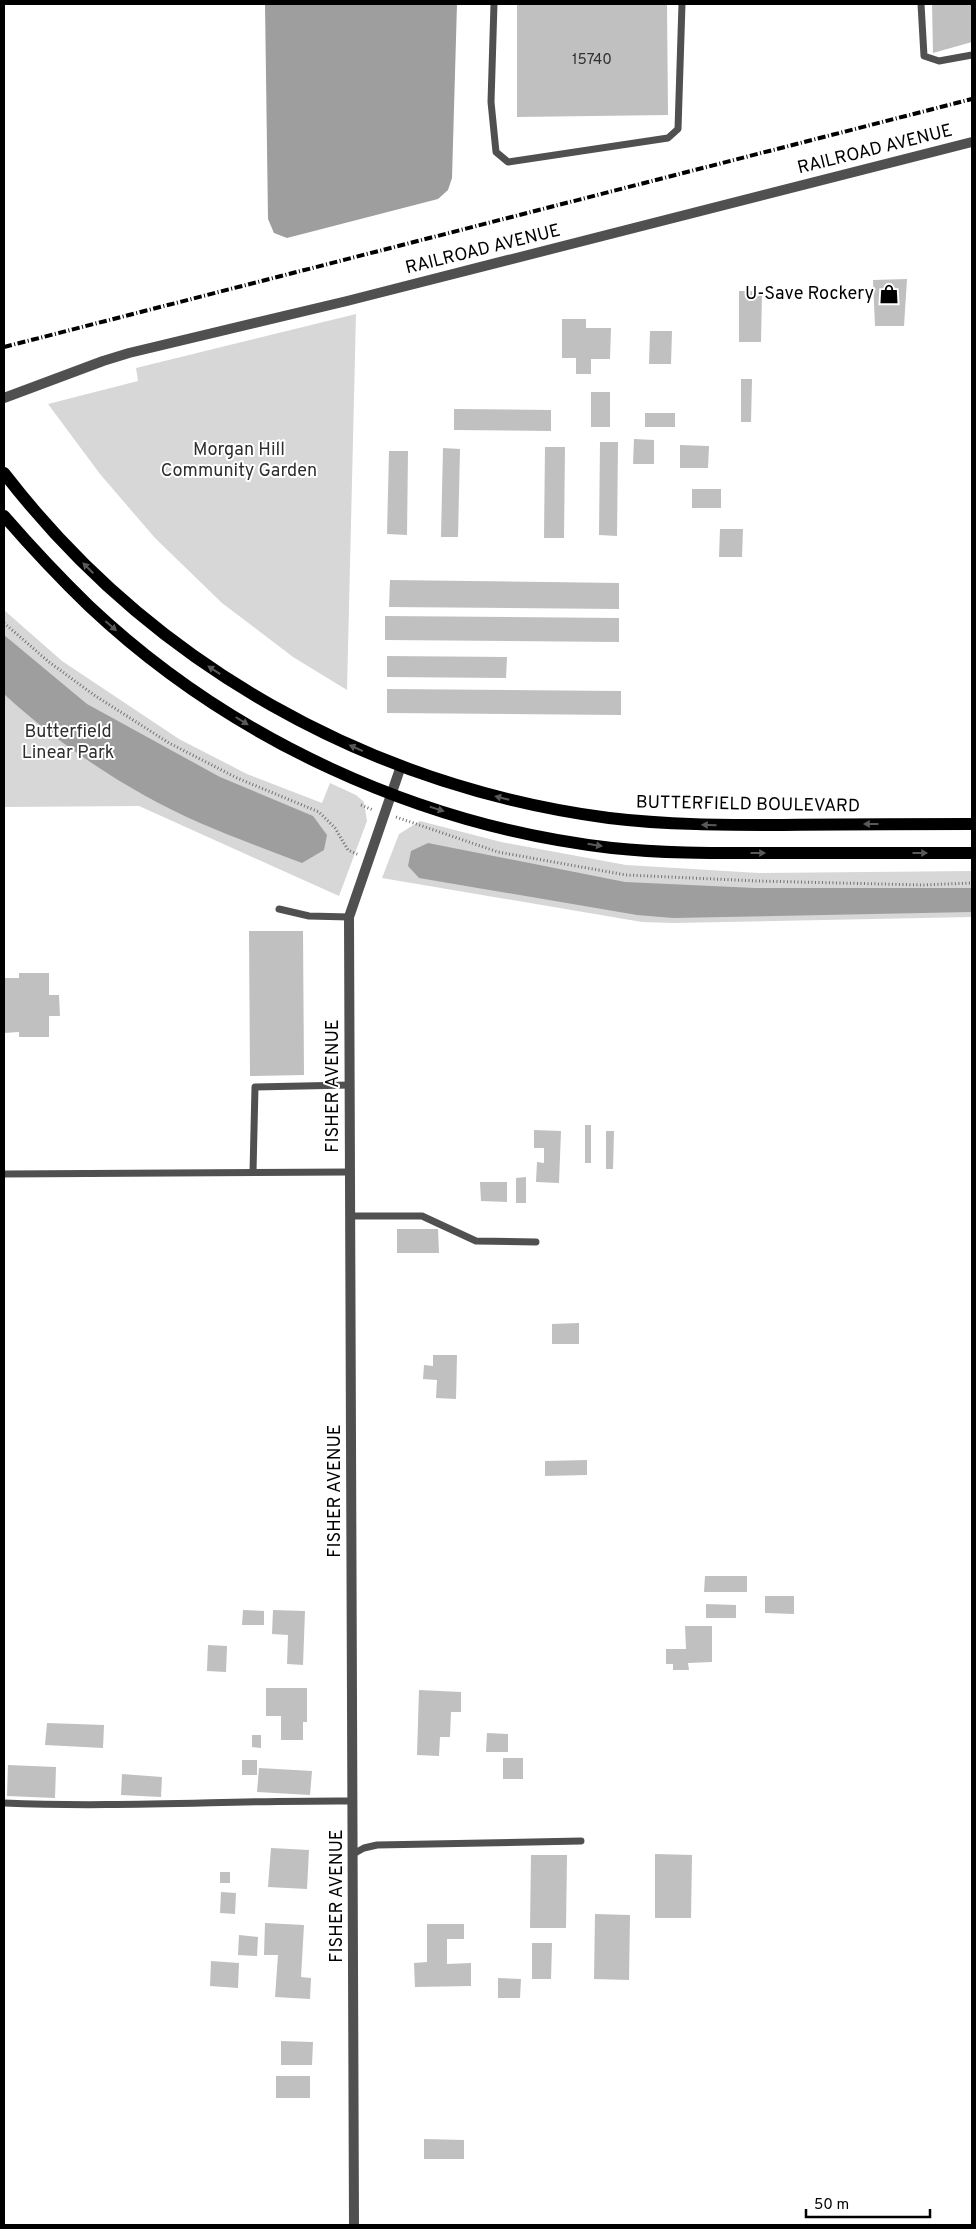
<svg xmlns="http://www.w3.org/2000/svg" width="976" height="2229" font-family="Overpass,sans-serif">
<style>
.green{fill:#d7d7d7}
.water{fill:#9e9e9e}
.building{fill:#c0c0c0}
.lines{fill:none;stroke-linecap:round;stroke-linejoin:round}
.path{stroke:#727272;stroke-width:3;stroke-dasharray:1 2.5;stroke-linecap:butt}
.service{stroke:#505050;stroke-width:7}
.minor{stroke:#505050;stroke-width:10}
.primary{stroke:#000;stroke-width:12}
.rail{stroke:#000;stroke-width:4;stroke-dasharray:8 2.5 1 2.5;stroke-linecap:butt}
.oneway{fill:#595959}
.labels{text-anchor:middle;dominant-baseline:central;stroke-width:4;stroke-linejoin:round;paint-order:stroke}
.number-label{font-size:15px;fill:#303030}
.street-label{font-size:18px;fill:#000;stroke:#fff}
.poi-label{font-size:18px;fill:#000;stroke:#fff;text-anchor:end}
.park-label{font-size:18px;fill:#2e2e2e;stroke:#fff}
</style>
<rect width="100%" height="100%" fill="#fff"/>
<g class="green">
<path d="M356,314l-9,376 -54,-33 -71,-54 -67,-65 -55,-64 -52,-70 90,-23 -2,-13z"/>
<path d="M4,610l58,51 117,78 68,35 75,29 8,-20 26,12 8,7 3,19 -28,75 -200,-90 -135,1z"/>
<path d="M420,821l81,21 125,23 133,8 213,-2v46l-299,6 -31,-1 -260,-44 17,-44z"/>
</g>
<g class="water">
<path d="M265,4h192l-5,174 -4,12 -10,9 -151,39 -13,-5 -6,-14z"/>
<path d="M4,635l83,69 133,73 93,39 14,19 -3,15 -22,13c-34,-13 -69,-26 -102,-40 -69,-30 -141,-78 -196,-129z"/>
<path d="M428,843l197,39 130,6h217v24l-299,6 -36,-3 -218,-37 -11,-12 3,-15z"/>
</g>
<g class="building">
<path d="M517,4h150l1,111 -151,2z"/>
<path d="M932,4h40v38l-39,11z"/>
<path d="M907,279l-3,47h-29l-2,-46z"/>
<path d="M739,291h23l-1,51h-22z"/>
<path d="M562,319h24v9h25l-1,31h-19v15h-15v-16h-14z"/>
<path d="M650,331h22l-1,33h-22z"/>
<path d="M741,379h11l-1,43h-10z"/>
<rect x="591" y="392" width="19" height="35"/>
<path d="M454,409l97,1v21l-97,-1z"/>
<rect x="645" y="413" width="30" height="14"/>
<path d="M634,439l20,1v24h-21z"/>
<path d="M600,442h18l-1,94 -18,-1z"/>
<path d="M680,445l29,1 -1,22h-28z"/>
<path d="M545,447h20l-1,91h-20z"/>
<path d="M443,448l17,1 -2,88h-17z"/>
<path d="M389,451h19l-1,84 -20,-1z"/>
<rect x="692" y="489" width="29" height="19"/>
<path d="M720,529h23l-1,28h-23z"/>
<path d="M390,580l229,3v26l-230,-2z"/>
<path d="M385,616l234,2v24l-234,-2z"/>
<path d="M387,656l120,1 -1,21 -119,-1z"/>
<path d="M387,689l234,2v24l-234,-2z"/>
<path d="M249,931h54l1,144 -54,1z"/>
<path d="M19,973h30v22h10l1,21h-11v21h-30v-5l-15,1v-55h15z"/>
<rect x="585" y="1125" width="6" height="38"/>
<path d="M534,1130l27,1 -2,52 -23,-1 1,-20 7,1v-15h-10z"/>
<path d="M606,1131h8l-1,38h-7z"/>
<path d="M526,1177v26h-10v-25z"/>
<path d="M480,1182h27v20l-26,-1z"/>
<path d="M397,1229h41l1,24h-42z"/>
<path d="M579,1323v21h-27v-20z"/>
<path d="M433,1355h24l-1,44 -20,-1 1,-18 -14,-1 1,-14 9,1z"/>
<path d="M587,1460v15l-42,1v-15z"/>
<path d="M705,1576h42v16h-43z"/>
<path d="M765,1596h29v18l-29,-1z"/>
<path d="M706,1604l30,1v13h-30z"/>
<path d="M243,1610l21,1v14h-22z"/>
<path d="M273,1610l32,1 -2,54 -16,-1 1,-29 -16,-1z"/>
<path d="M685,1626h27v36l-24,1 1,7h-16v-6h-7v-15h20z"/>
<path d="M208,1645l19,1 -1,26 -19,-1z"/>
<path d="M266,1688h41v34h-4v18h-22v-24h-15z"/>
<path d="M419,1690l42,2v20h-10l-1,25h-10l-1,19 -22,-1z"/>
<path d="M47,1723l57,2 -1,23 -58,-3z"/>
<path d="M487,1733l21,1v18h-22z"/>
<path d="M252,1735h9v13l-9,-1z"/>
<rect x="503" y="1758" width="20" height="21"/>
<rect x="242" y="1760" width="15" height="15"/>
<path d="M8,1765l48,2 -1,31 -48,-2z"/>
<path d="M259,1768l53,3 -2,24 -53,-3z"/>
<path d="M122,1774l40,3 -1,20 -40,-2z"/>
<path d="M271,1848l38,2 -2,39 -39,-2z"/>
<path d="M655,1854l37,1 -1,63h-36z"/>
<path d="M531,1855h36l-1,73h-36z"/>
<rect x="220" y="1872" width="10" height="11"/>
<path d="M221,1892l15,1 -1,21 -15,-1z"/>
<path d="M595,1914l35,1 -1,65 -35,-1z"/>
<path d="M265,1923l39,2 -3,52 10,1 -1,21 -35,-2 3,-42h-14z"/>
<path d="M427,1924h37v15h-17v25l24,-1v23l-56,1 -1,-24 13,-1z"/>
<path d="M239,1935l19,2 -1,19 -19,-1z"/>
<path d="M532,1943h20l-1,36h-19z"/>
<path d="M211,1961l28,2 -1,25 -28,-2z"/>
<path d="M498,1978l23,1 -1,19h-22z"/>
<path d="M281,2041l32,1 -1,23h-31z"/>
<rect x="276" y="2076" width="34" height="22"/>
<path d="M424,2139l40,1v19h-40z"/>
</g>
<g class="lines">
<g class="path">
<path d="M4,623l45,39 45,33 75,48 68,35 82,34 16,16 13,22 11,5"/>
<path d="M361,805l12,5"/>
<path d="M396,817l102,35 128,23 132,6 165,4 49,-2"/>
</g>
<g class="service">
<path d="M494,4l-3,98 5,50 12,10 160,-24 10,-9 4,-125"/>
<path d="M921,4l3,52 15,5 33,-6"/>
<path d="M279,909l30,7 40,1"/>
<path d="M253,1172l2,-85 95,-2"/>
<path d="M4,1174l346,-2"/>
<path d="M350,1216h72l54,25 60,1"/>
<path d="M4,1803c116,5 233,-3 349,-2"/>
<path d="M353,1854l11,-6 13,-3 204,-4"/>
</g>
<g class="minor">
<path d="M4,398l99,-37 26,-8 218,-52 625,-159"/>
<path d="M354,2225l-5,-1308 52,-151"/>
</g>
<g class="primary">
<path d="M4,473c148,192 365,313 605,345 58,7 116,7 174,7 63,-1 126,-1 189,-1"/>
<path d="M4,516c27,31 55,61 85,90 141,133 330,220 523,242 56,6 111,5 167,5 64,0 129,0 193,0"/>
</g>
<path class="rail" d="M4,347l968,-248"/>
</g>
<defs><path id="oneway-solid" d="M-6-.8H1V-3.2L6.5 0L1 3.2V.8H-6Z" transform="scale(1.25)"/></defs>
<g class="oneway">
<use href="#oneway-solid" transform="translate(88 568) rotate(-135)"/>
<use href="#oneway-solid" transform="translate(111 626) rotate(41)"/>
<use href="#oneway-solid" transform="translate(214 670) rotate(-147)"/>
<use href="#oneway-solid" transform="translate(242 721) rotate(32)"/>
<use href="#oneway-solid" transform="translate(356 748) rotate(-156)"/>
<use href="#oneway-solid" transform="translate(502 798) rotate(-166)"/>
<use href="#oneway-solid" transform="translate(437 809) rotate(17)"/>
<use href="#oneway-solid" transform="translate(871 824) rotate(180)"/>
<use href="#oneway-solid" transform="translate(709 825) rotate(-179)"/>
<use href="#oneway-solid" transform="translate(595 845) rotate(9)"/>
<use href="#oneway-solid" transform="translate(758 853)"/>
<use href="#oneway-solid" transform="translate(920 853)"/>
</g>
<defs>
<symbol id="shop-bare" viewBox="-9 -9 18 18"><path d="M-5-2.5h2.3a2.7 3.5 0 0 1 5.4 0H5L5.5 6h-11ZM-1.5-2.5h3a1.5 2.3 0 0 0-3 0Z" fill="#000" stroke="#fff" stroke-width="2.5" paint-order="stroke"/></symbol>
</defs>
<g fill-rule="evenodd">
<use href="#shop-bare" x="875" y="280" width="28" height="28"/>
</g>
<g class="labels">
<g class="number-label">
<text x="592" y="60">15740</text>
</g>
<g class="street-label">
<text transform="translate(875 150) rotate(-14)">RAILROAD AVENUE</text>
<text transform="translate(483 250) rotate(-14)">RAILROAD AVENUE</text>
<text transform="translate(748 805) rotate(1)">BUTTERFIELD BOULEVARD</text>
<text transform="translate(333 1086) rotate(-90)">FISHER AVENUE</text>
<text transform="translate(335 1491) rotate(-90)">FISHER AVENUE</text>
<text transform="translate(337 1896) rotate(-90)">FISHER AVENUE</text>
</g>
<g class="poi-label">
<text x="874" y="294">U-Save Rockery</text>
</g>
<g class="park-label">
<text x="239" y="450">Morgan Hill<tspan x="239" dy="21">Community Garden</tspan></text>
<text x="68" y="732">Butterfield<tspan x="68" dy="21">Linear Park</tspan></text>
</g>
</g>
<rect width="976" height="2229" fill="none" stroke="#000000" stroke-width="10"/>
<path d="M806 2209v8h124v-8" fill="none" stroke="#000000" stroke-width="2.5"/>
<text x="814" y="2209" font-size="15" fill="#000000" stroke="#ffffff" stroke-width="4" paint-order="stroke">50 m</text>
</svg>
